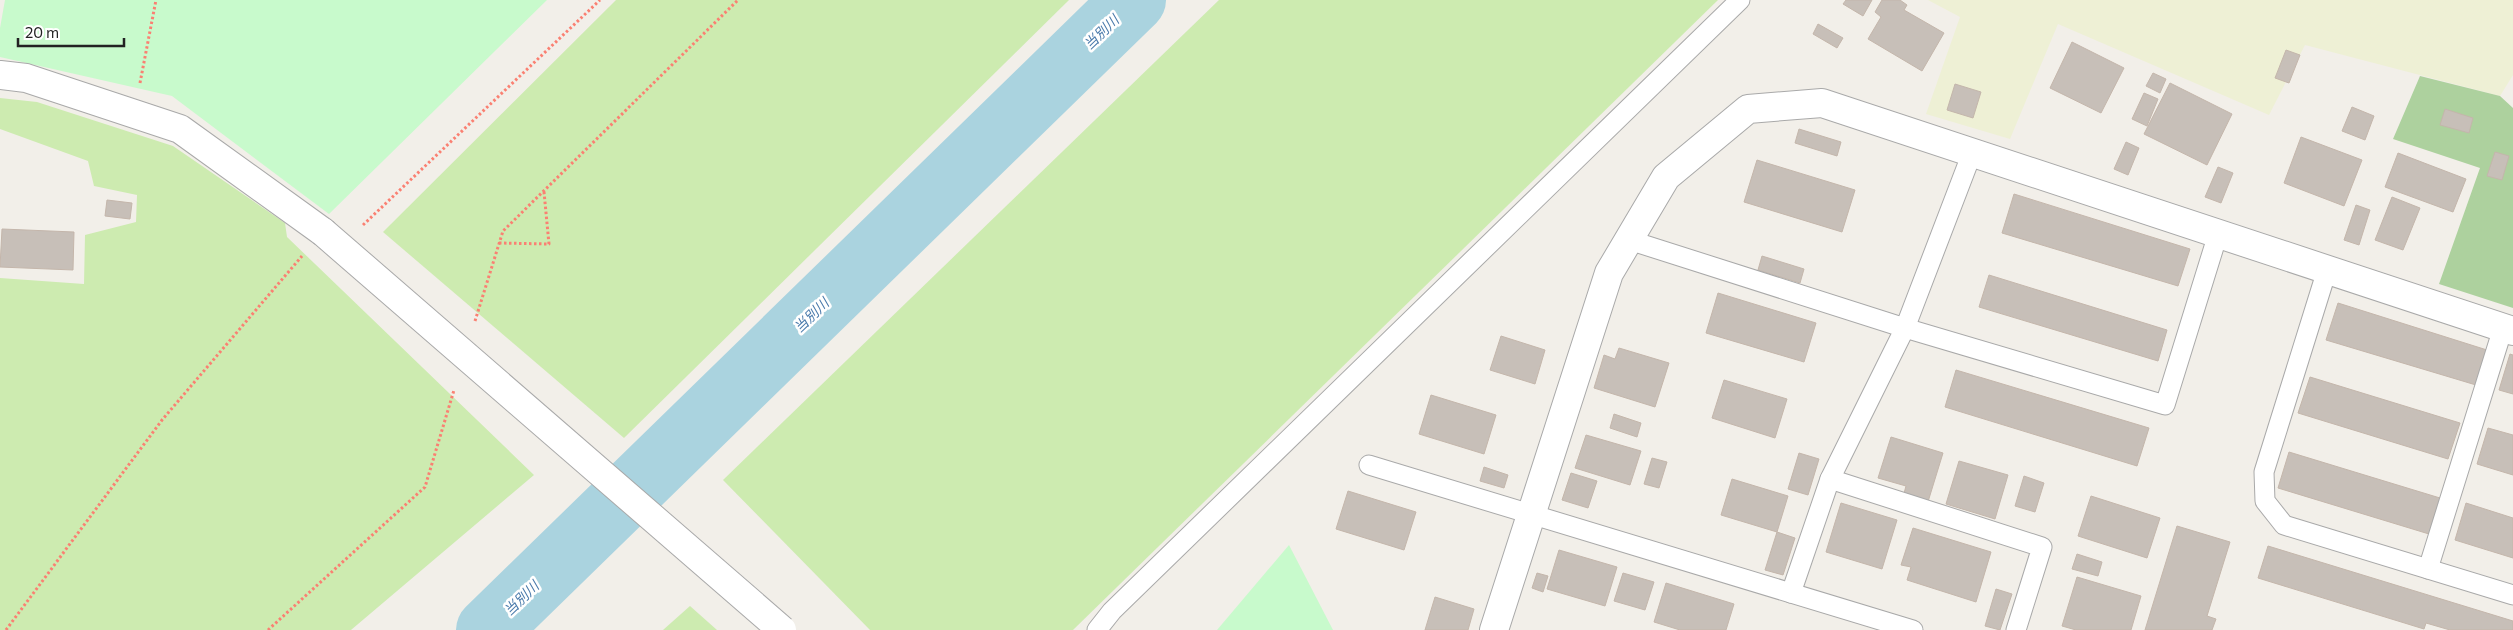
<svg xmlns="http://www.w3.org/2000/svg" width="2513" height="630" font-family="Commissioner,'Noto Sans JP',sans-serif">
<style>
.farmland{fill:#eef0d5}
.grass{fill:#cdebb0}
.forest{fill:#add19e}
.park{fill:#c8facc}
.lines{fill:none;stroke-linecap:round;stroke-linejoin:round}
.river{stroke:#aad3df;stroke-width:64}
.building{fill:#c7bfb8;stroke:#c4b6ab}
.service-casing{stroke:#a9a9a9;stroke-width:21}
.minor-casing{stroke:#a9a9a9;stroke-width:30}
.path{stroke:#fa8072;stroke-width:3;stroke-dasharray:2.5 2.5;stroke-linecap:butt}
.service{stroke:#fff;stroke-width:19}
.minor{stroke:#fff;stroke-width:28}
.minor-bridge-casing{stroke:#a9a9a9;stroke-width:30;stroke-linecap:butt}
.minor-bridge{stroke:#fff;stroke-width:28}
.labels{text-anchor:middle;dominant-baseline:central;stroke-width:5;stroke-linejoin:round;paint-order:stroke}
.water-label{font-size:14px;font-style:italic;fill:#4a7aab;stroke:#fff}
</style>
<rect width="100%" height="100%" fill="#f2efe9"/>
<path class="farmland" d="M1928,0h585v75l-13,21 -195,-51 -36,70 -211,-91 -48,115 -84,-25 34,-97z"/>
<g class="grass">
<path d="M616,0h453l-445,438 -241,-206z"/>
<path d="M1219,0h499l-645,630h-203l-147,-150z"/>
<path d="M0,98l37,4 136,44 112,77 2,14 247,238 -183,155h-351v-352l84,6 1,-49 51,-13 1,-27 -43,-9 -6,-25 -88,-32z"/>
<path d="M690,606l27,24h-54z"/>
</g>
<path class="forest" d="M2420,76l80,20 13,12v200l-74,-24 41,-116 -87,-29z"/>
<g class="park">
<path d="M5,0h542l-218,214 -157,-118 -172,-39v-29z"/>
<path d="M1289,545l44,85h-116z"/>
</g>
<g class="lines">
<path class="river" d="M488,630l646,-630"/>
</g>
<g class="building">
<path d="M1846,0h26l-9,16 -20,-12z"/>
<path d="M1882,0h18l7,5 -3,5 40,23 -22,38 -54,-32 13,-22 -6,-5z"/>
<path d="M1818,24l25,14 -6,10 -24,-14z"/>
<path d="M2072,42l52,26 -23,45 -51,-25z"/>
<path d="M2286,50l14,5 -11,28 -14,-5z"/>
<path d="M2153,73l13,6 -6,14 -14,-7z"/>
<path d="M2170,83l62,31 -25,51 -63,-31z"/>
<path d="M1955,84l26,8 -8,26 -26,-8z"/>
<path d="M2144,93l14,6 -11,27 -15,-7z"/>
<path d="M2352,107l22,9 -9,24 -23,-9z"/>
<path d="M2445,109l28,9 -4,15 -29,-8z"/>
<path d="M1799,129l42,13 -4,14 -42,-13z"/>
<path d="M2301,137l61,23 -18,46 -60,-23z"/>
<path d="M2126,142l13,6 -11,27 -14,-6z"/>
<path d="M2495,152l14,4 -7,24 -15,-4z"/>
<path d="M2398,153l68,26 -13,33 -68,-25z"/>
<path d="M1757,160l98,30 -13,42 -98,-30z"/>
<path d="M2218,167l15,6 -12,30 -16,-6z"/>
<path d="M2014,194l176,55 -12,37 -176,-53z"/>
<path d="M2392,197l28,11 -17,42 -28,-10z"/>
<path d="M107,200l25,3 -2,16 -25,-3z"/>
<path d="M2356,205l14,5 -11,35 -15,-5z"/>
<path d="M2,229l72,3 -1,38 -73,-3z"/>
<path d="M1762,256l42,13 -4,14 -42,-13z"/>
<path d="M1989,275l178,55 -9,31 -179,-54z"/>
<path d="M1718,293l98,30 -12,39 -98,-29z"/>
<path d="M2338,303l149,47 -11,35 -150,-45z"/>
<path d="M1501,336l44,14 -10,34 -45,-14z"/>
<path d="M1619,348l50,15 -14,44 -61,-19 10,-33 11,4z"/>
<path d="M2510,354l3,1v39l-14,-4z"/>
<path d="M1956,370l193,58 -12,38 -192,-59z"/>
<path d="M2310,377l150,46 -12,36 -150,-46z"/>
<path d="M1724,380l63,19 -12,39 -63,-20z"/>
<path d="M1431,395l65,20 -12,39 -65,-20z"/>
<path d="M1614,414l27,9 -4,14 -27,-9z"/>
<path d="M2488,428l25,7v40l-36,-11z"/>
<path d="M1586,435l55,16 -11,34 -55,-17z"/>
<path d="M1891,437l52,16 -16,52 -24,-8 3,-11 -28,-8z"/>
<path d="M2289,452l151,46 -11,36 -151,-46z"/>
<path d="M1799,453l20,6 -11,36 -20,-6z"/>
<path d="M1652,458l15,4 -8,26 -15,-4z"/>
<path d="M1959,461l49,14 -13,44 -49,-15z"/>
<path d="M1484,467l24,8 -4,13 -24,-7z"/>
<path d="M1571,473l26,8 -9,27 -26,-8z"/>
<path d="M2024,476l20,7 -9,29 -20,-6z"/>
<path d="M1732,479l56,17 -11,36 -56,-17z"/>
<path d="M1348,491l68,21 -12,38 -68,-21z"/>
<path d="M2091,496l69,22 -13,40 -69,-22z"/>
<path d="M1841,503l56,17 -15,49 -56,-17z"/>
<path d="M2466,503l47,15v40l-58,-18z"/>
<path d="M2177,526l53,16 -23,74 9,3 -4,11h-67z"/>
<path d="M1913,528l78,24 -15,50 -69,-22 4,-13 -10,-2z"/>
<path d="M1777,532l18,6 -12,37 -18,-5z"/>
<path d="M2268,546l245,75v9h-63l-24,-7 -2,6 -166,-51z"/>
<path d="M1559,550l58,17 -12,39 -58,-17z"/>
<path d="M2077,554l25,8 -4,14 -26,-7z"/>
<path d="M1537,573l11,3 -5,16 -11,-4z"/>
<path d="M1623,573l31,9 -9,28 -31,-9z"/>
<path d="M2077,577l64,19 -10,34h-55l-14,-4z"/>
<path d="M1666,583l68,21 -8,26h-46l-26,-8z"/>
<path d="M1996,589l16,5 -12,36 -15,-4z"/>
<path d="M1435,597l39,12 -6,21h-43z"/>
</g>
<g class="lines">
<defs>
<g id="service">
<path d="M1629,240l276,88 260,77 53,-171"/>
<path d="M2327,270l-63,202 1,29 19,24 229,70"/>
<path d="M1369,465l544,165"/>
<path d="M1830,479l212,68 -26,83"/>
<path d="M2428,569l75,-241"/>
<path d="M1791,593l39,-114 75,-151 67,-175"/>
<path d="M1097,630l15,-19 628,-611"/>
</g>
<g id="minor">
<path d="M0,75l26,3 154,51 143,103"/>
<path d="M1494,630l115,-357 57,-96 82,-68 74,-6 691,228"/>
</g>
</defs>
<use href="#service" class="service-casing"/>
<use href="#minor" class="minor-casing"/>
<g class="path">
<path d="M140,83l16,-83"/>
<path d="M363,225l237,-225"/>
<path d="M499,243l50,1 -5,-52"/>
<path d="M475,321l28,-90 235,-231"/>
<path d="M6,630l156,-210 140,-164"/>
<path d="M268,630l157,-143 29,-97"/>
</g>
<use href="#service" class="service"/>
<use href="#minor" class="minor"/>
<defs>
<path id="minor-bridge" d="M323,232l459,398"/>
</defs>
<use href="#minor-bridge" class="minor-bridge-casing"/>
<use href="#minor-bridge" class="minor-bridge"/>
</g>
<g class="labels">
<g class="water-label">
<text transform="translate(1101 32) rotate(-44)">当別川</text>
<text transform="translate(811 315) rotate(-44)">当別川</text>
<text transform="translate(521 598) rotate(-44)">当別川</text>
</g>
</g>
<path d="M18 38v8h106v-8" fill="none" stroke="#222222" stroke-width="2.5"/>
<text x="25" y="38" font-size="15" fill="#222222" stroke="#ffffff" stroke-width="4" paint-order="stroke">20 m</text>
</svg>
